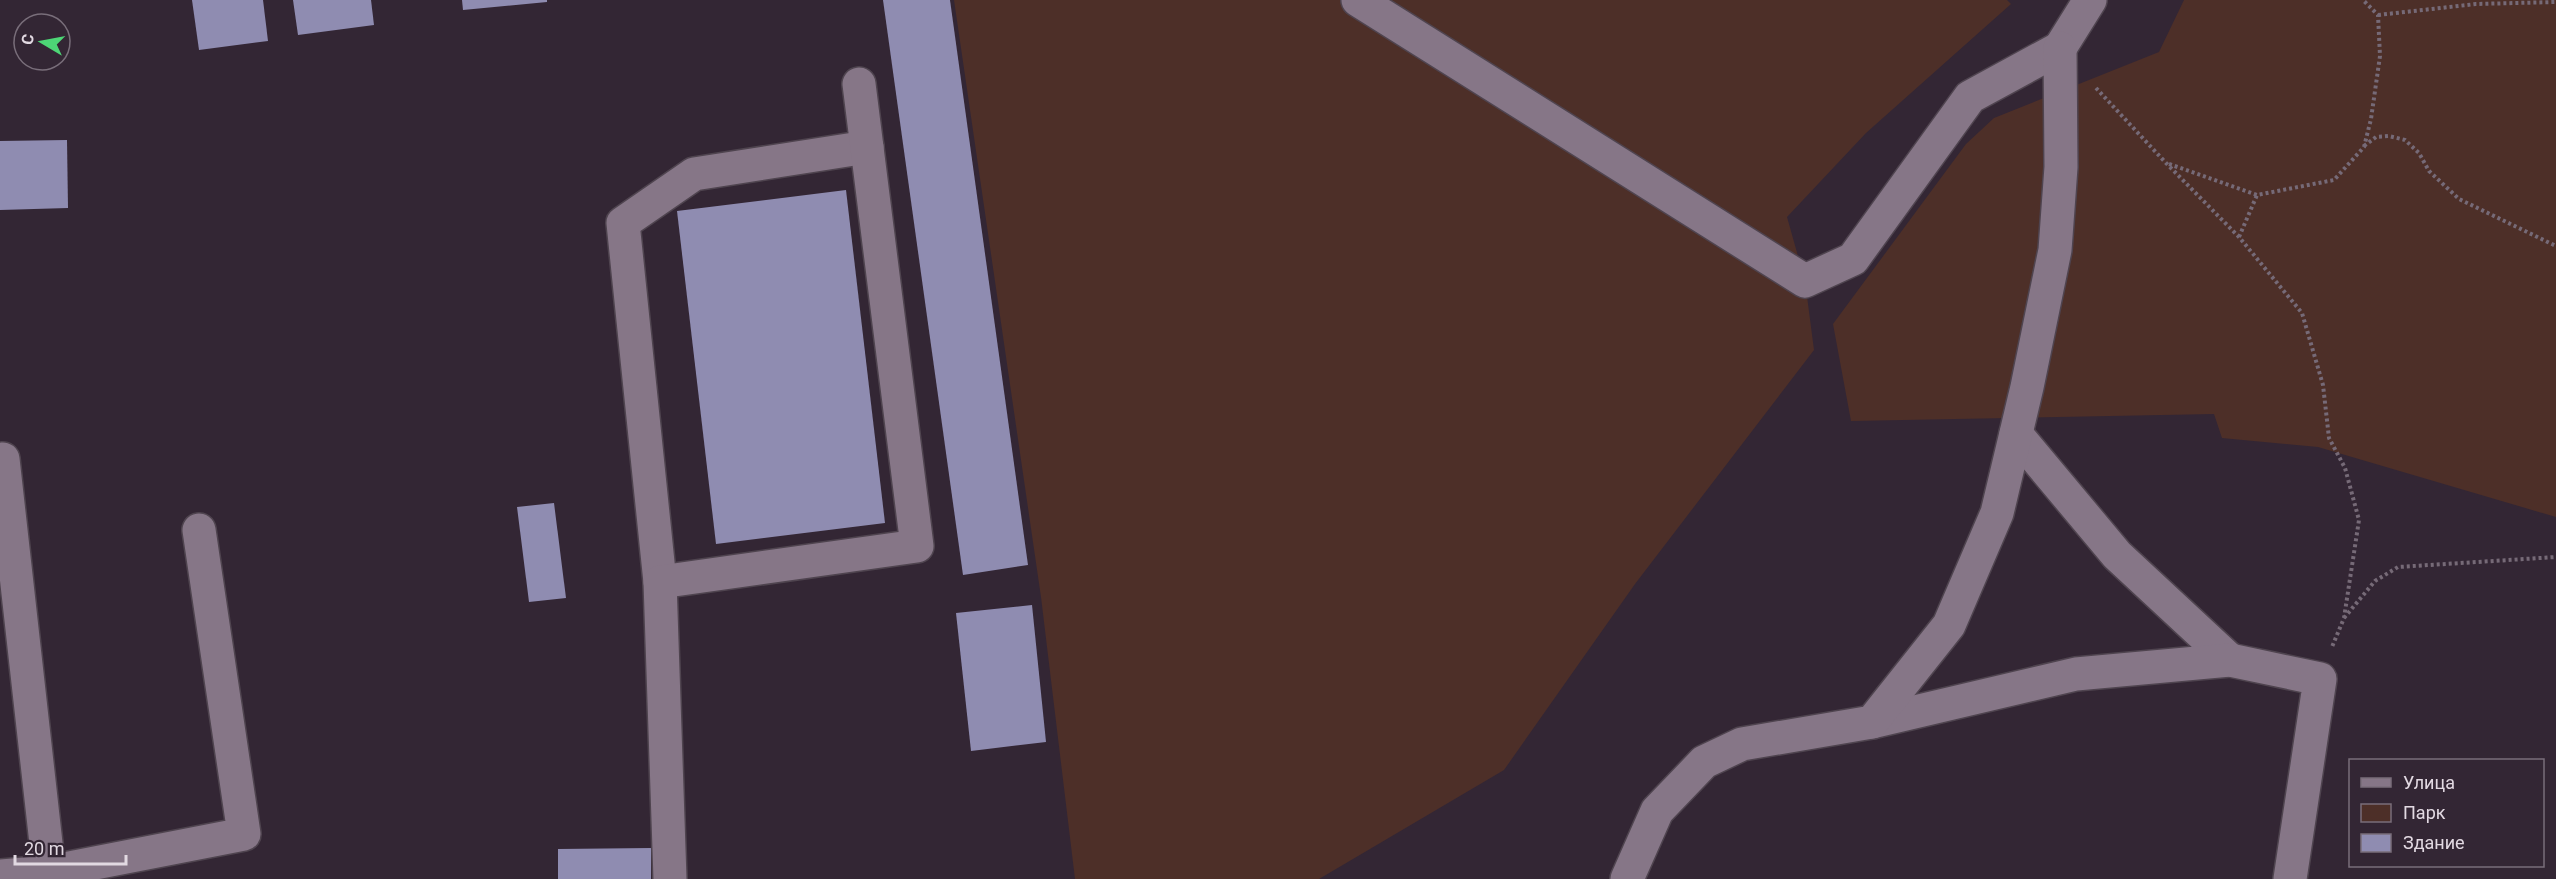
<svg xmlns="http://www.w3.org/2000/svg" width="2556" height="879" font-family="Roboto,sans-serif">
<style>
.green{fill:#4d2f28}
.building{fill:#8f8cb1}
.lines{fill:none;stroke-linecap:round;stroke-linejoin:round}
.minor-casing{stroke:#4f444f;stroke-width:36}
.path{stroke:#766a77;stroke-width:4;stroke-dasharray:3 3;stroke-linecap:butt}
.minor{stroke:#867687;stroke-width:33}
</style>
<rect width="100%" height="100%" fill="#332634"/>
<g class="green">
<path d="M954,0h1053l4,4 -145,129 -79,84 18,64 9,69 -179,234 -131,186 -185,109h-244l-34,-282z"/>
<path d="M2184,0h372v517l-238,-70 -96,-9 -8,-24 -363,7 -18,-97 133,-180 28,-26 165,-66z"/>
</g>
<g class="building">
<path d="M192,0h71l5,41 -69,9z"/>
<path d="M293,0h78l3,25 -76,10z"/>
<path d="M462,0h85v2l-84,8z"/>
<path d="M883,0h67l78,565 -65,10z"/>
<path d="M67,140l1,68 -68,2v-69z"/>
<path d="M846,190l39,333 -169,21 -39,-333z"/>
<path d="M554,503l12,95 -37,4 -12,-95z"/>
<path d="M1032,605l14,137 -75,9 -15,-138z"/>
<path d="M651,848v31h-93v-30z"/>
</g>
<g class="lines">
<defs>
<g id="minor">
<path d="M1358,0l447,281 48,-22 117,-162 90,-49"/>
<path d="M2060,48l30,-48"/>
<path d="M2016,434l101,121 113,105"/>
<path d="M3,459l47,420"/>
<path d="M660,582l-37,-359 71,-49 173,-27"/>
<path d="M1872,722l204,-48 154,-14 90,19 -30,200"/>
<path d="M0,876l49,-4 195,-38 -45,-304"/>
<path d="M670,879l-10,-297 257,-36 -58,-462"/>
<path d="M1627,879l30,-68 47,-49 38,-18 130,-22 77,-97 48,-112 30,-126 28,-137 6,-83 -1,-119"/>
</g>
</defs>
<use href="#minor" class="minor-casing"/>
<g class="path">
<path d="M2378,15l98,-11 80,-2"/>
<path d="M2096,88l70,75 73,74 63,76 21,72 6,53 16,30 14,52 -15,98 -12,29"/>
<path d="M2364,146l12,-9 13,-1 16,4 14,13 10,18 30,28 97,47"/>
<path d="M2169,164l88,31 77,-15 30,-33 7,-28 9,-63 -2,-41 -15,-15"/>
<path d="M2239,237l18,-42"/>
<path d="M2344,618l31,-37 23,-14 158,-10"/>
</g>
<use href="#minor" class="minor"/>
</g>
<rect x="2349" y="759" width="195" height="108" fill="#332634" stroke="#796e7a" stroke-width="1.5"/>
<rect x="2361" y="778" width="30" height="9" fill="#867687" stroke="#796e7a" stroke-width="1.5"/>
<text x="2403" y="789" font-size="18" fill="#e2d9e2">Улица</text>
<rect x="2361" y="804" width="30" height="18" fill="#4d2f28" stroke="#796e7a" stroke-width="1.5"/>
<text x="2403" y="819" font-size="18" fill="#e2d9e2">Парк</text>
<rect x="2361" y="834" width="30" height="18" fill="#8f8cb1" stroke="#796e7a" stroke-width="1.5"/>
<text x="2403" y="849" font-size="18" fill="#e2d9e2">Здание</text>
<g transform="translate(42 42) rotate(280)"><circle r="28" fill="#332634" stroke="#796e7a" stroke-width="1.5"/>
<path d="M0-4.5L10 22L0 15L-10 22Z" fill="#4dd676"/>
<text y="-9" font-size="16" font-weight="bold" text-anchor="middle" fill="#e2d9e2">С</text>
</g>
<path d="M15 855v9h111v-9" fill="none" stroke="#e2d9e2" stroke-width="3"/>
<text x="24" y="855" font-size="18" fill="#e2d9e2" stroke="#332634" stroke-width="4.5" paint-order="stroke">20 m</text>
</svg>
